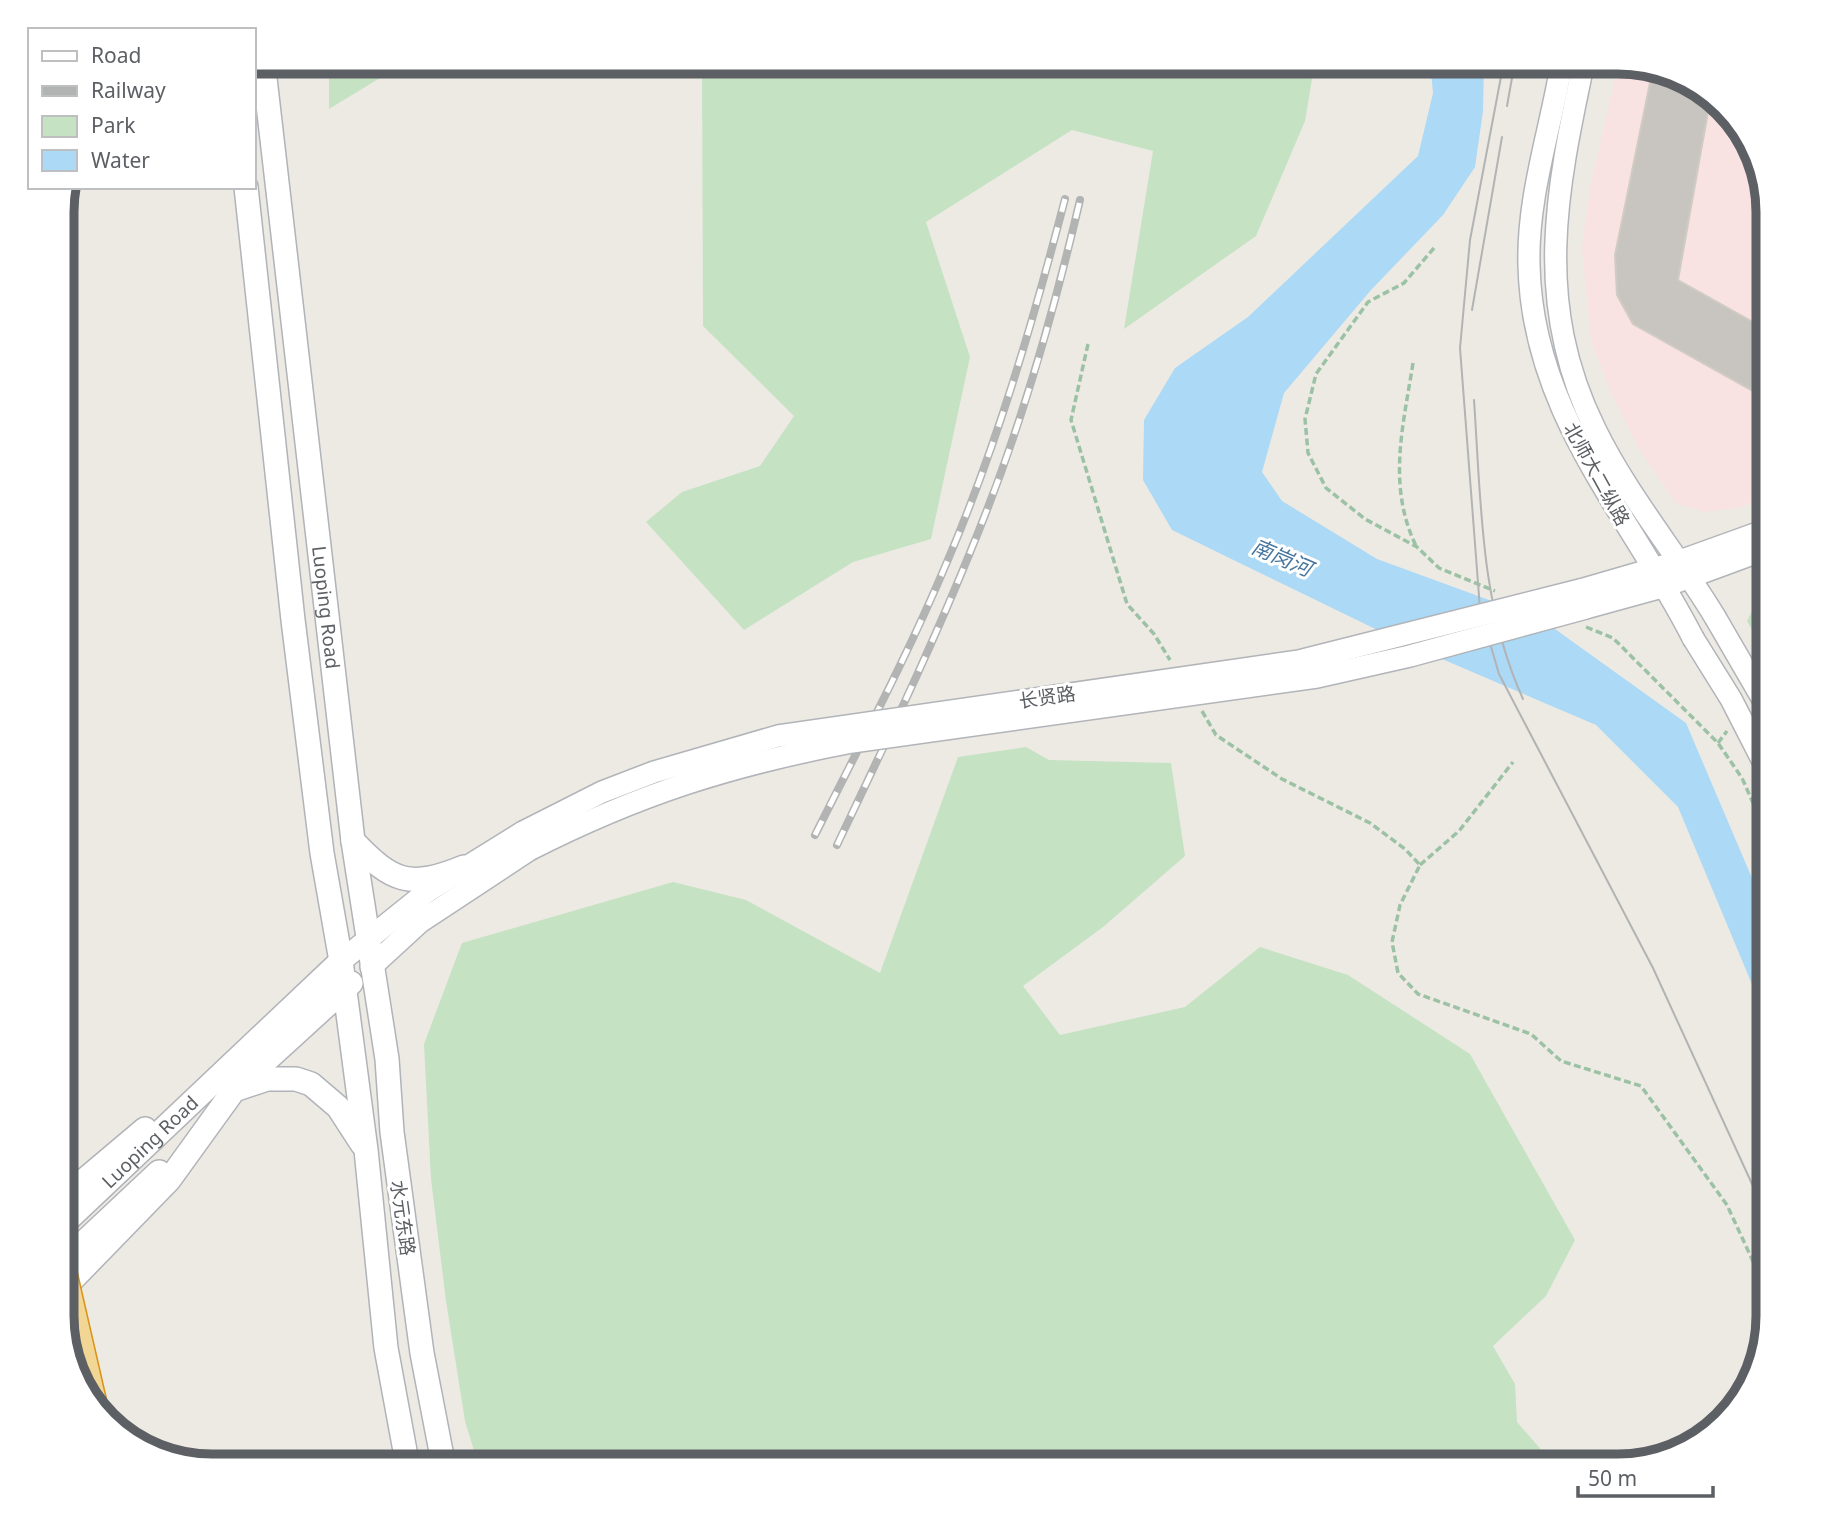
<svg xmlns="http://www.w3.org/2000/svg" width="1830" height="1528" font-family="'Noto Sans','Noto Sans SC',sans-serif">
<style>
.medical{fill:#f8e2e2}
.green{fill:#c5e2c3}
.water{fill:#abd9f6}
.building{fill:#c8c5c0;stroke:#d1ccc3;stroke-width:2}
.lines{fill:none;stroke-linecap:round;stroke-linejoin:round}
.tertiary-casing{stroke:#b1b4b8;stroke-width:24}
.secondary-casing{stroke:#b0b3b8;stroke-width:26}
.path{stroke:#9cc2a5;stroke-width:3.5;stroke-dasharray:7 3.5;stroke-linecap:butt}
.tertiary{stroke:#fff;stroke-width:21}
.secondary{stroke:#fff;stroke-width:23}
.tram{stroke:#b2b3b3;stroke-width:2}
.rail-casing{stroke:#b2b3b3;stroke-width:8}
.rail{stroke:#fff;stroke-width:5;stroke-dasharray:16;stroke-linecap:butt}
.tertiary-bridge-casing{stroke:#b1b4b8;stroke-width:24;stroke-linecap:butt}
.motorway-bridge-casing{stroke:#da9217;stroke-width:33;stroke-linecap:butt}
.tertiary-bridge{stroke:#fff;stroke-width:21}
.motorway-bridge{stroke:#f2d696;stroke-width:30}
.labels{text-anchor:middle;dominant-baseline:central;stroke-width:6;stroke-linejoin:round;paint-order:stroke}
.street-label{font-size:19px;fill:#5c5f63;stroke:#fff}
.water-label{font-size:21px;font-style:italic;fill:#47769e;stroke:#fff}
.rim{fill:none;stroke:#5c5f63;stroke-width:9}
</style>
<rect width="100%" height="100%" fill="#edeae4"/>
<path class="medical" d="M1619,61l57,12 42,26 39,55 12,58v283l-30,13 -36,4 -27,-9 -38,-56 -27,-55 -20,-51 -9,-93 8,-60z"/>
<g class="green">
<path d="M329,61h79l-79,48z"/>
<path d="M702,61h613l-10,60 -49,115 -132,93 29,-178 -81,-21 -146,92 44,135 -39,182 -78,23 -109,68 -98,-108 36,-30 78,-26 34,-50 -91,-90z"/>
<path d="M1769,579v80l-22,-38z"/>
<path d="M1026,747l23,13 122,3 14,93 -82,71 -80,59 37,49 125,-28 75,-60 88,28 122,79 105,186 -29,56 -53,50 22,38 2,38 39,45h-1077l-14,-46 -19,-120 -15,-122 -7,-135 38,-101 211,-61 73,18 134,73 78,-216z"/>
</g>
<path class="water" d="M1430,61h54l-1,50 -8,56 -32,48 -72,75 -87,103 -22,79 20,29 95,58 164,60 145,104 83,195v107l-91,-218 -82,-82 -196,-84 -228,-111 -29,-50 1,-60 31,-52 73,-51 170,-161 15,-63z"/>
<path class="building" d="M1653,68l23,5 35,22 -33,185 91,51v69l-136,-76 -16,-29 -2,-40z"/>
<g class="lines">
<defs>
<g id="tertiary">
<path d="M1562,61c-11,68 -35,135 -33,204 3,149 101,249 164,373"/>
<path d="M1584,61c-28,131 -51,242 11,368 32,66 82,125 120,188"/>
<path d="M1580,590l100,-29 89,-32"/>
<path d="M1586,608l80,-22 103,-38"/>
<path d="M341,961l87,-70 95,-59"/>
<path d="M371,967l49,-45 109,-72"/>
</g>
<g id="secondary">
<path id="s1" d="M263,61l90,780 34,218 5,73 30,221 22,114"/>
<path d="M246,187l47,433 29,233 19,108 25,189 20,198 22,119"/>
<path d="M353,841c40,42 57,48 111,26"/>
<path d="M239,1085l112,-102"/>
<path d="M62,1199l83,-70"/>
<path id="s2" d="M62,1225l279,-264"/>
<path d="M62,1263l97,-91"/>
<path d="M62,1290l107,-110 65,-90 33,-11h29l15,5 27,23 24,37"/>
</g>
</defs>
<use href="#tertiary" class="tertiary-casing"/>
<use href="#secondary" class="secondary-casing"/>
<g class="path">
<path d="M1434,248l-30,35 -36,19 -52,72 -11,45 3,34 18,35 39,31 52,28 22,21 56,23"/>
<path d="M1088,344l-17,76 56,184 27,30 16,26"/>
<path d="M1413,363c-10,64 -26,122 3,183"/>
<path d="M1761,572l8,22"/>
<path d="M1586,627l27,11 105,105 24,35 27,61"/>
<path d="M1202,711l14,24 66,44 88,44 35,26 15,16 -20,40 -8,37 6,31 20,21 113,40 30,27 80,25 86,119 42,91"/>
<path d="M1718,743l9,-12"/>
<path d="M1420,865l39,-34 54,-69"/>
</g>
<use href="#tertiary" class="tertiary"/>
<use href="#secondary" class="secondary"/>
<g class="tram">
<path d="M1504,61l-34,179 -10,108 20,261 19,65 154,294 116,253"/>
<path d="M1507,106l8,-45"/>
<path d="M1472,310l30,-173"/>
<path d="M1474,400c7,101 6,205 49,299"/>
</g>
<defs>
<g id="rail">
<path d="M815,835c45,-90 93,-180 132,-273 50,-117 86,-240 118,-363"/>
<path d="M837,845c52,-109 104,-217 148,-330 40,-102 70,-208 95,-315"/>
</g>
</defs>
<use href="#rail" class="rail-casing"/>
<use href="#rail" class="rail"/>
<defs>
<g id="tertiary-bridge">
<path d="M1715,617l54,93"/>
<path d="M1693,638l38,61 38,74"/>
<path d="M523,832l79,-40 52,-20 124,-36 521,-75 281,-71"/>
<path d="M529,850c110,-56 202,-85 323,-108l465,-65 93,-21 176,-48"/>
</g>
<path id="motorway-bridge" d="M62,1276l29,126"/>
</defs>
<use href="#tertiary-bridge" class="tertiary-bridge-casing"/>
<use href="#motorway-bridge" class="motorway-bridge-casing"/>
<use href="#tertiary-bridge" class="tertiary-bridge"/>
<use href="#motorway-bridge" class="motorway-bridge"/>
</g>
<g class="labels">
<g class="street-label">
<text transform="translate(1597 474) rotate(61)">北师大二纵路</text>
<text stroke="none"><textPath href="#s1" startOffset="550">Luoping Road</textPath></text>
<text transform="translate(1047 697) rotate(-8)">长贤路</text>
<text stroke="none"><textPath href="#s2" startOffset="121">Luoping Road</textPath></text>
<text transform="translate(403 1218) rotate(82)">水元东路</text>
</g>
<g class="water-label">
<text transform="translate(1282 557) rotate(23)">南岗河</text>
</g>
</g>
<path d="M0 0H1830V1528H0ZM212 74H1618A138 138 0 0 1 1756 212V1316A138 138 0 0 1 1618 1454H212A138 138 0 0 1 74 1316V212A138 138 0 0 1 212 74Z" fill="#fff" fill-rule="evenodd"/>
<path class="rim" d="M212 74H1618A138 138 0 0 1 1756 212V1316A138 138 0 0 1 1618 1454H212A138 138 0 0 1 74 1316V212A138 138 0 0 1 212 74Z"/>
<rect x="28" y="28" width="228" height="161" fill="#ffffff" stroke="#bebfc1" stroke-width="2"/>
<rect x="42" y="51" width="35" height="10" fill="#ffffff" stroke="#bebfc1" stroke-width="2"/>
<text x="91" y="63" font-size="21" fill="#5c5f63">Road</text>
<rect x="42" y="86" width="35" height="10" fill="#b2b3b3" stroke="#bebfc1" stroke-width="2"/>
<text x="91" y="98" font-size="21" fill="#5c5f63">Railway</text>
<rect x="42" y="116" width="35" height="21" fill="#c5e2c3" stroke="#bebfc1" stroke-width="2"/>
<text x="91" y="133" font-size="21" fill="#5c5f63">Park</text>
<rect x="42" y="150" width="35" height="21" fill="#abd9f6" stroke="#bebfc1" stroke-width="2"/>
<text x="91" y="168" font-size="21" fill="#5c5f63">Water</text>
<path d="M1578 1486v10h135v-10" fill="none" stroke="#5c5f63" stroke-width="3.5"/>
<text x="1588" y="1486" font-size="21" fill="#5c5f63" stroke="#ffffff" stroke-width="5" paint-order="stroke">50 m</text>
</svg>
